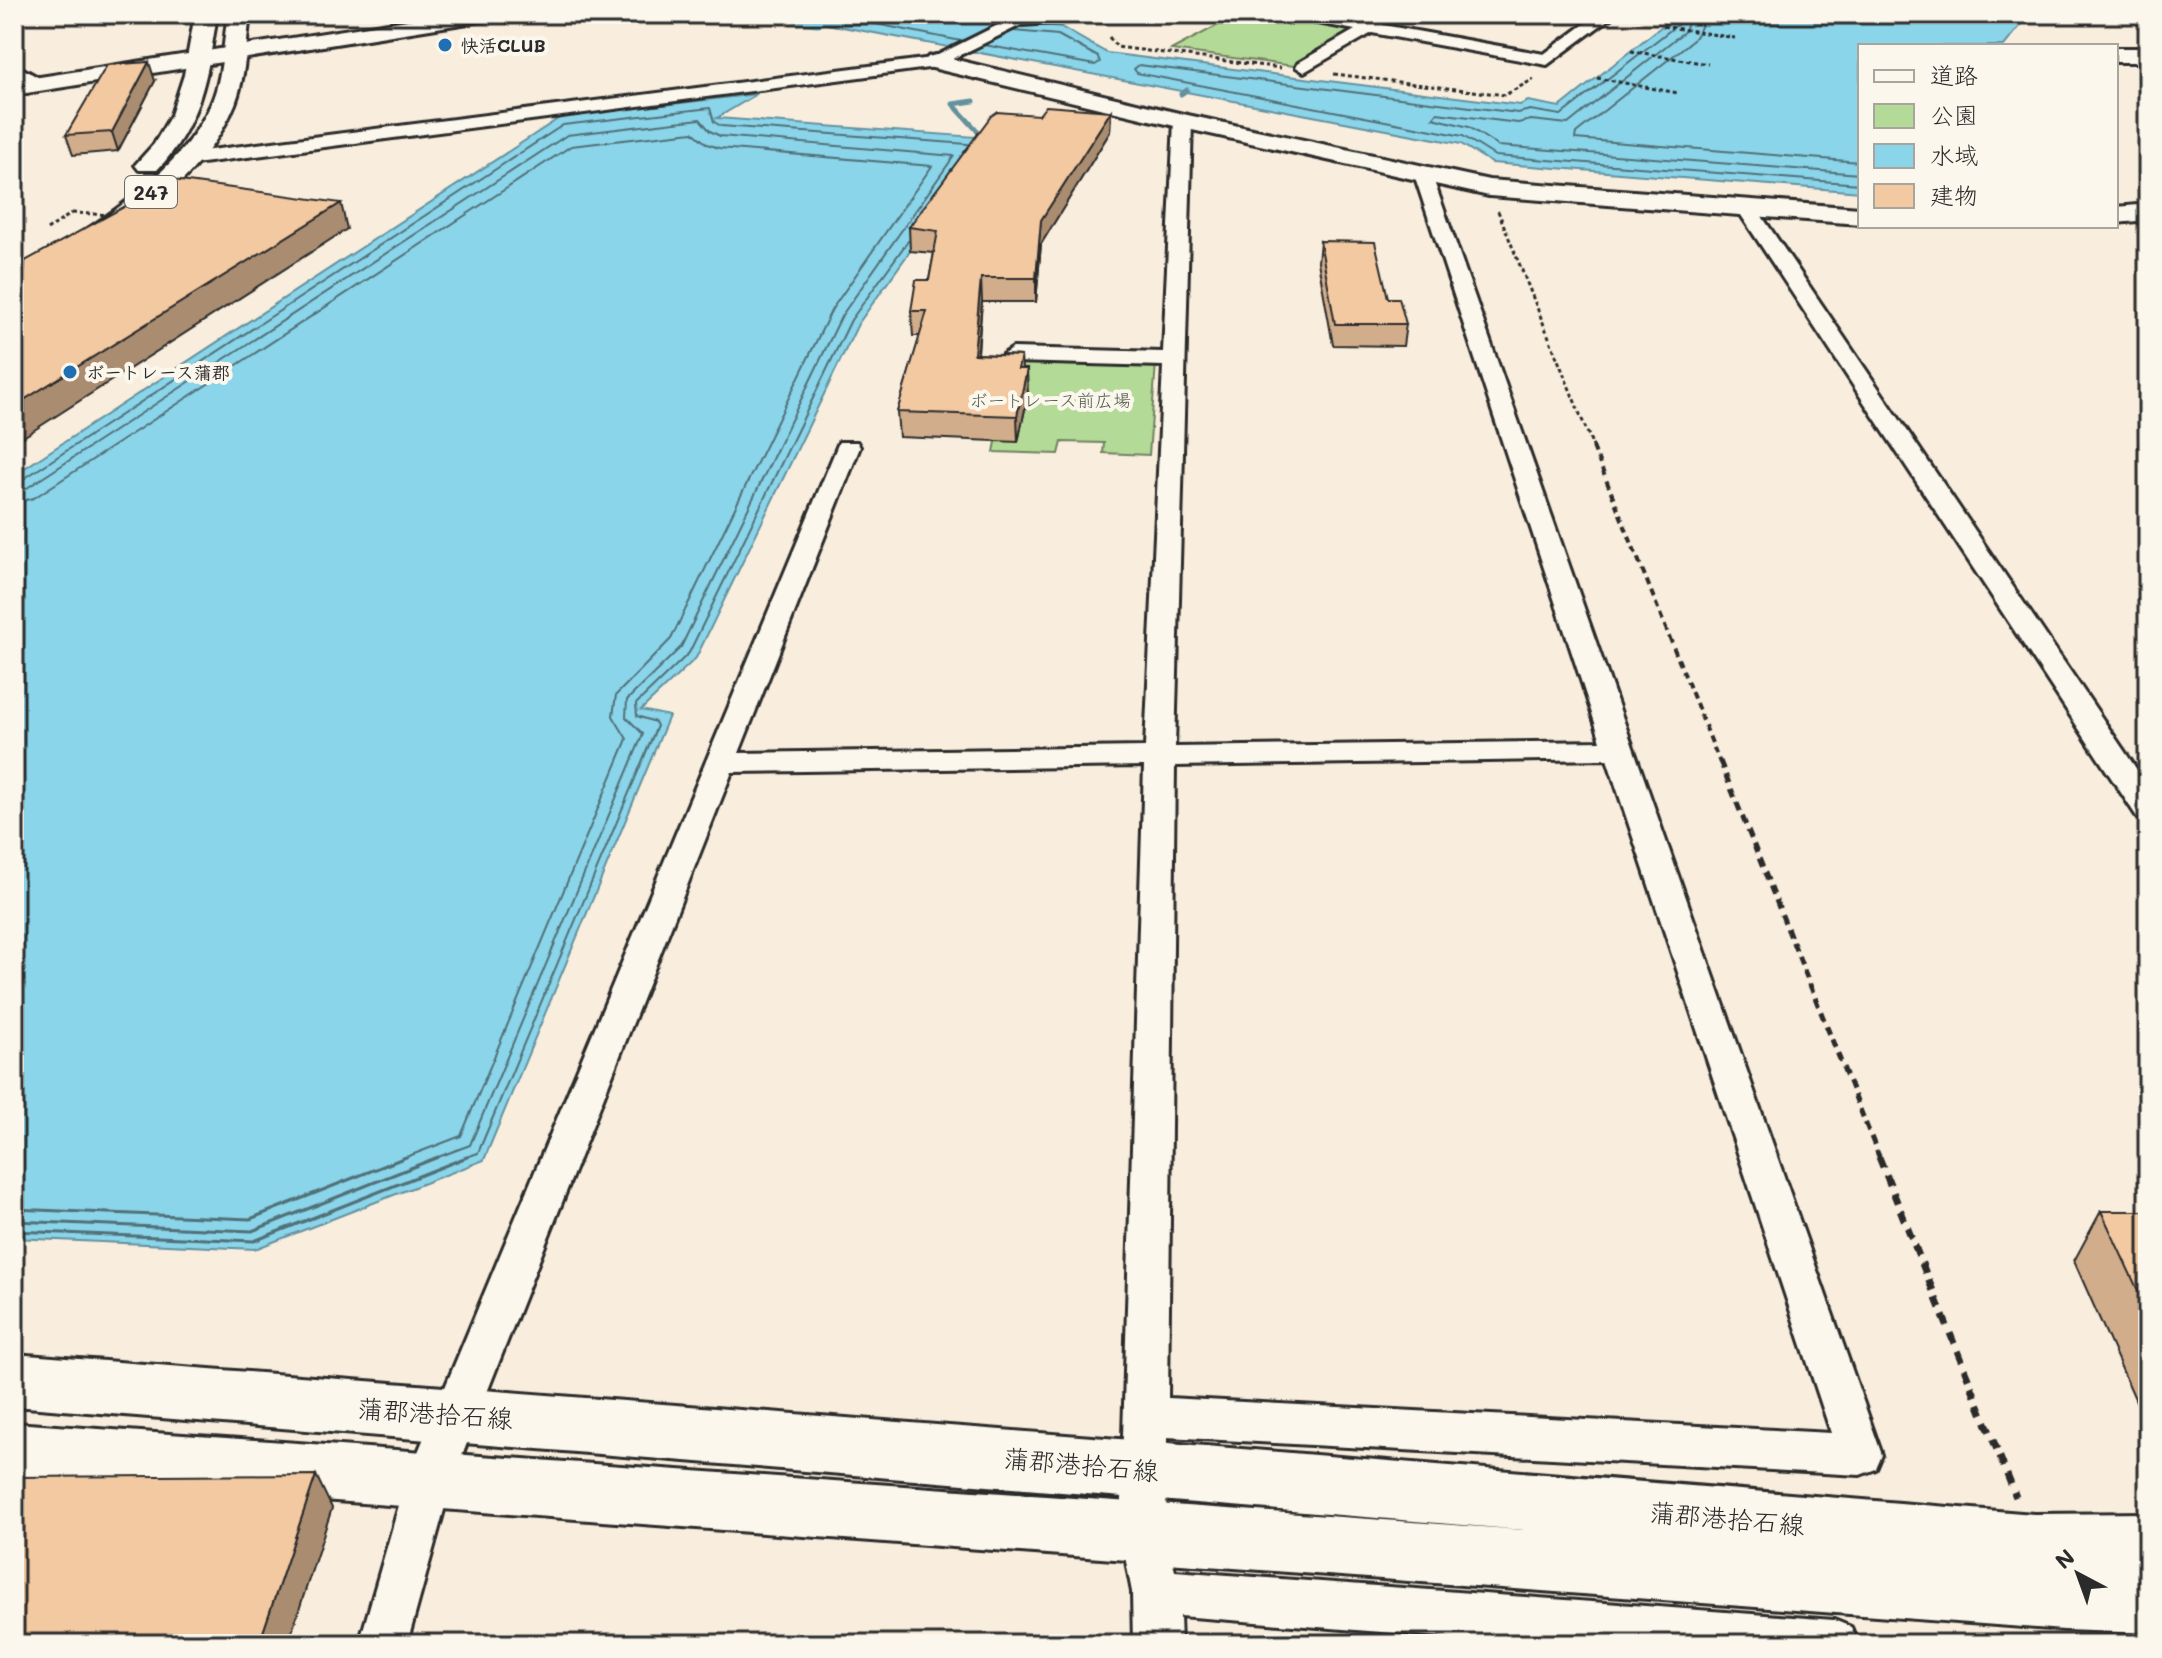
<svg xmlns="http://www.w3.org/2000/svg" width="2162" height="1658" font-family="Mali,'Klee One',sans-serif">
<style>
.green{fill:#b3da96;stroke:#6f8260;stroke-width:2}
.water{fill:#8ad5ea;stroke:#64919e;stroke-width:2}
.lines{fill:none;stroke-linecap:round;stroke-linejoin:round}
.shore-far1{stroke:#516f77;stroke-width:2}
.shore{stroke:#516f77;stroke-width:3}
.stream{stroke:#64919e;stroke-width:5}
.river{fill:#8ad5ea;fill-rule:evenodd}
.street-casing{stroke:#2b2b2b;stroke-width:6}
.secondary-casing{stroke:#2b2b2b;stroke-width:6}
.highway-casing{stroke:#2b2b2b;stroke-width:6}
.path-far3{stroke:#2b2b2b;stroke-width:3;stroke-dasharray:4 3;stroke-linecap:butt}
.path-far2{stroke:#2b2b2b;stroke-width:4;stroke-dasharray:7 5;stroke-linecap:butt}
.path-far1{stroke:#2b2b2b;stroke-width:5;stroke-dasharray:9 6;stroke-linecap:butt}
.path{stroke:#2b2b2b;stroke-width:7;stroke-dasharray:11 8;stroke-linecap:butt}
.street{fill:#fbf7ec;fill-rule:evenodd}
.secondary{fill:#fbf7ec;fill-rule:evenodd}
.highway{fill:#fbf7ec;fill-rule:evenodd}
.path-bridge{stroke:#2b2b2b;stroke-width:3;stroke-dasharray:4 3;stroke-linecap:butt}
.wall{fill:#d1ad8b;stroke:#2b2b2b;stroke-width:2}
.shaded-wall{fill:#aa8d71;stroke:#2b2b2b;stroke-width:2}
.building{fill:#f3c9a2;stroke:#2b2b2b;stroke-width:2}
.poi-dot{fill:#1f6fb2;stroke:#fbf7ec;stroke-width:3}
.labels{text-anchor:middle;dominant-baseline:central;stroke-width:8;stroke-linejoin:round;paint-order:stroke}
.far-poi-label{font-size:18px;font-weight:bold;fill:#2b2b2b;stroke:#fbf7ec;text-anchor:start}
.far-park-label{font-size:18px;fill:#4d5746;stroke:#fbf7ec}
.shield{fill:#fbf7ec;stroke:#696865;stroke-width:2}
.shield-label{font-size:20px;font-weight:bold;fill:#2b2b2b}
.near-street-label{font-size:26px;fill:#2b2b2b;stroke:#fbf7ec}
</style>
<rect width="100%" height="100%" fill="#f9eedd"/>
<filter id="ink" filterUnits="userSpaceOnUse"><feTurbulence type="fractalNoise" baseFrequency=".0125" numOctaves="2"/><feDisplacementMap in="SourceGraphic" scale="16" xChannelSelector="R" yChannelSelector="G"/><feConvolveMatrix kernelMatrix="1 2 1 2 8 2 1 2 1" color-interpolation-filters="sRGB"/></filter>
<g filter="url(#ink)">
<g class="green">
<path d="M1239,14h36l72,13 5,4 -58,35 -123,-16z"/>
<path d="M1013,355l143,8 -7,92 -46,-2 1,-10 -42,-1 -3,12 -65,-2z"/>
</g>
<g class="water">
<path d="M824,14h97l140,13 46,26 413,52 8,-4 32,6 117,-93h353l-26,32h-144v146l-368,-29 -31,-19 -650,-123z"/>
<path d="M757,94l-40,24 274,20 -133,186 -162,334 -55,52 28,6 -185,444 -229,89 -241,-11v-763l547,-358z"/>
</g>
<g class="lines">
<g class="shore-far1">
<path d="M826,14l135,27"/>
<path d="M1681,14l-3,10 -117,91 -31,-5 -12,3 -379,-48 -5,4 3,4 326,63 32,20 365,28"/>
<path d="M1691,14l-6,17 -117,93 -37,-4 -13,3 -81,-10 -4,5 36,9 29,19 362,28"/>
<path d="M1703,14l-2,13 -8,13 -117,93 -1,6 285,23"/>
<path d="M984,45l111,20 5,-3 -2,-5 -40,-22 -44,-4"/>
<path d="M14,481l8,-1 541,-355 147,-17 4,14 7,4 247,18"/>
<path d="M14,491l13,-3 540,-353 133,-16 10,12 10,5 234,20 -112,159 -161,332 -54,53 -1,17 17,17 -173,411 -37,14"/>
<path d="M14,503l20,-5 537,-352 122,-14 14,12 12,4 213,18 -100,143 -161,330 -55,56 -3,21 14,23 -166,397 -60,23"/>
<path d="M461,1159l17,-6 179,-427 -2,-4 -18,-6 -1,-12 53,-51 162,-333 57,-79"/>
</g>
<g class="shore">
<path d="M14,1209l236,10 156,-62"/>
<path d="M14,1221l238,10 186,-74"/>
<path d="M14,1231l240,10 213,-84"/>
</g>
<g class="stream">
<path d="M1181,94l6,-4"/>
<path d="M974,101l-21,3 30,33 -4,3"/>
</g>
<path class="river" d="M779,14h50l3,4 -4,6 -11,3 -34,-7z"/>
<defs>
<g id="street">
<path d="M1131,14l-8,5 -102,6 -85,42 -749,98 -9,-6 9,-6 745,-95 86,-43z"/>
<path d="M1288,14h34l45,8 16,-2v5l161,29 54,-40h18l-69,51 -175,-32 -68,39 -8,-5 2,-4 57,-33 -59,-11z"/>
<path d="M14,64l29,16 3,4 -3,4h-12l-17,-12z"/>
<path d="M1183,116l9,5 -17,626 426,-6 -187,-567 2,-4h14l452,1285 -6,14 -16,6 -693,-38 -1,94 9,40 659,49 17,7 7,17h-325l-353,-28 1,28h-48l-1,-52 -12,-61 24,-765 -412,6 -280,709 -45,163h-48l47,-163 433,-1039h18l3,5 -121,306 406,-6 18,-381 -150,-4 -11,-7 11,-7 150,4 11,-231zM1607,759l224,674 -663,-35 7,-632z"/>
<path d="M1747,203l10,6 391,577v34l-11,-3 -400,-608z"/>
</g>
<g id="secondary">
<path d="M446,14h52l-11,6 -473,75v-14z"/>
<rect x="2116" y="48" width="32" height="14"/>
<path d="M936,55l247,59 306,66 371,28v16l-371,-28 -306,-68 -255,-61 -3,-5 3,-5z"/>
<path d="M2148,204v16l-32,3v-16z"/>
<path d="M14,1354l1131,87 889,73 114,-1v120l-84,-3 -2050,-153v-54l1510,107 -1510,-124z"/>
</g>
<g id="highway">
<path d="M195,14h22c-9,59 -17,112 -60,156h-18l-4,-5 19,-21 17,-29 13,-40z"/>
<path d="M228,14h22c-4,29 -4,62 -15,90 -36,88 -134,142 -211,188l-10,3v-21c68,-40 164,-95 197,-170 12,-27 12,-61 17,-90z"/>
</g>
</defs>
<use href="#street" class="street-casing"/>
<use href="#secondary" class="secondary-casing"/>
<use href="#highway" class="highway-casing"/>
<g class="path-far3">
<path d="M1663,26l72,12"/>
<path d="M1109,37l8,10 164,21"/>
<path d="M1631,51l77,13"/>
<path d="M1334,74l171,21 29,-16"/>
<path d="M1597,78l81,15"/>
<path d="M1498,211l96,238"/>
<path d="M47,230l25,-17"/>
</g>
<path class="path-far2" d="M1593,447l127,316"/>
<path class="path-far1" d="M1720,761l160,398"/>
<path class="path" d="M1879,1157l137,340"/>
<use href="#street" class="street"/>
<use href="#secondary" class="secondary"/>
<use href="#highway" class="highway"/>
<path class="path-bridge" d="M72,213l43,2"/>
</g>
<g class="wall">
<path d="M2116,14h32v8l-32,-5z"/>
<path d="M155,81l-37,70 -45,4 -7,-20z"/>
<path d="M1111,111l-1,21 -69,112 -5,58h-54l-4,52 43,2 1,13 6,26 -10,47 -119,-5 -2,-25 23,-76h-7l-2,-25 18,-31 5,-27 -24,-2 -1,-24 130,-112z"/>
<path d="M1320,241l68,57 18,26 -3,22 -70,-1 -15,-83z"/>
<path d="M2101,1211h47v217l-74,-167z"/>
</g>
<g class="shaded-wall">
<path d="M149,62l6,19 -37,70 -6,-19z"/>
<path d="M1111,111l-1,21 -69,112 -5,58v-24l5,-58z"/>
<path d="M20,156l5,13 -11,4v-15z"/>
<path d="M341,203l6,26 -333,214v-37z"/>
<path d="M981,278l1,24 -7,77 -1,-25z"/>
<path d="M1027,369l1,26 -10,47 -1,-26z"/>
<path d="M316,1475l16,33 -44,136h-29z"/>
</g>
<g class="building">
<path d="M149,62l-37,70 -46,3 41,-70z"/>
<path d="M1046,106l65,5 -70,109 -5,58h-55l-7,76 47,2 -3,13h9l-10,47 -120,-4 30,-101h-16l5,-31h13l9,-49 -29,-4 82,-111 6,-4 42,3z"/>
<path d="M173,180l168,23 -327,203v-118h9l2,-27z"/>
<path d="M1320,241l55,1 13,56h11l7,26h-71z"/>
<path d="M2101,1211h47v101z"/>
<path d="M316,1475l-57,169h-245v-167z"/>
</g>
</g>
<g class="poi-dot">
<circle cx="445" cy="45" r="8"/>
<circle cx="70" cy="372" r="8"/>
</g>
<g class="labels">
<g class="far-poi-label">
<text x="461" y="45">快活CLUB</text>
<text x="86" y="372">ボートレース蒲郡</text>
</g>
<g class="far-park-label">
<text x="1050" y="400">ボートレース前広場</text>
</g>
<rect class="shield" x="125" y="176" width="52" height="32" rx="6"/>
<g class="shield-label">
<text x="151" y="192">247</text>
</g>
<g class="near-street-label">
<text transform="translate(435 1413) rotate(4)">蒲郡港拾石線</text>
<text transform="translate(1081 1464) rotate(5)">蒲郡港拾石線</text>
<text transform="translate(1727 1518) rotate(5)">蒲郡港拾石線</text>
</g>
</g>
<rect width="2162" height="1658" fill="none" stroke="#fbf7ec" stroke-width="48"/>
<rect x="24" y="24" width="2114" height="1610" fill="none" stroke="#2b2b2b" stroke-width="3" filter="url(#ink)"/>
<rect x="1858" y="44" width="260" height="184" fill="#fbf7ec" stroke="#a8a59f" stroke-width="2"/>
<rect x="1874" y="70" width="40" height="12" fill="#fbf7ec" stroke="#a8a59f" stroke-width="2"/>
<text x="1930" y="84" font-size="24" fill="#2b2b2b">道路</text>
<rect x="1874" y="104" width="40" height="24" fill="#b3da96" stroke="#a8a59f" stroke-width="2"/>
<text x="1930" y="124" font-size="24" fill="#2b2b2b">公園</text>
<rect x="1874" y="144" width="40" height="24" fill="#8ad5ea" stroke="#a8a59f" stroke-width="2"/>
<text x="1930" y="164" font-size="24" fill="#2b2b2b">水域</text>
<rect x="1874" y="184" width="40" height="24" fill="#f3c9a2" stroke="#a8a59f" stroke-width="2"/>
<text x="1930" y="204" font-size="24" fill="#2b2b2b">建物</text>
<g transform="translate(2078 1574) rotate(319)" stroke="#fbf7ec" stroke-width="6" paint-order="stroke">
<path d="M0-6L14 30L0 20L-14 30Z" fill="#2b2b2b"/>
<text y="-12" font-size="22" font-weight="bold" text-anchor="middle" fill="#2b2b2b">N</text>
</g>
</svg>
